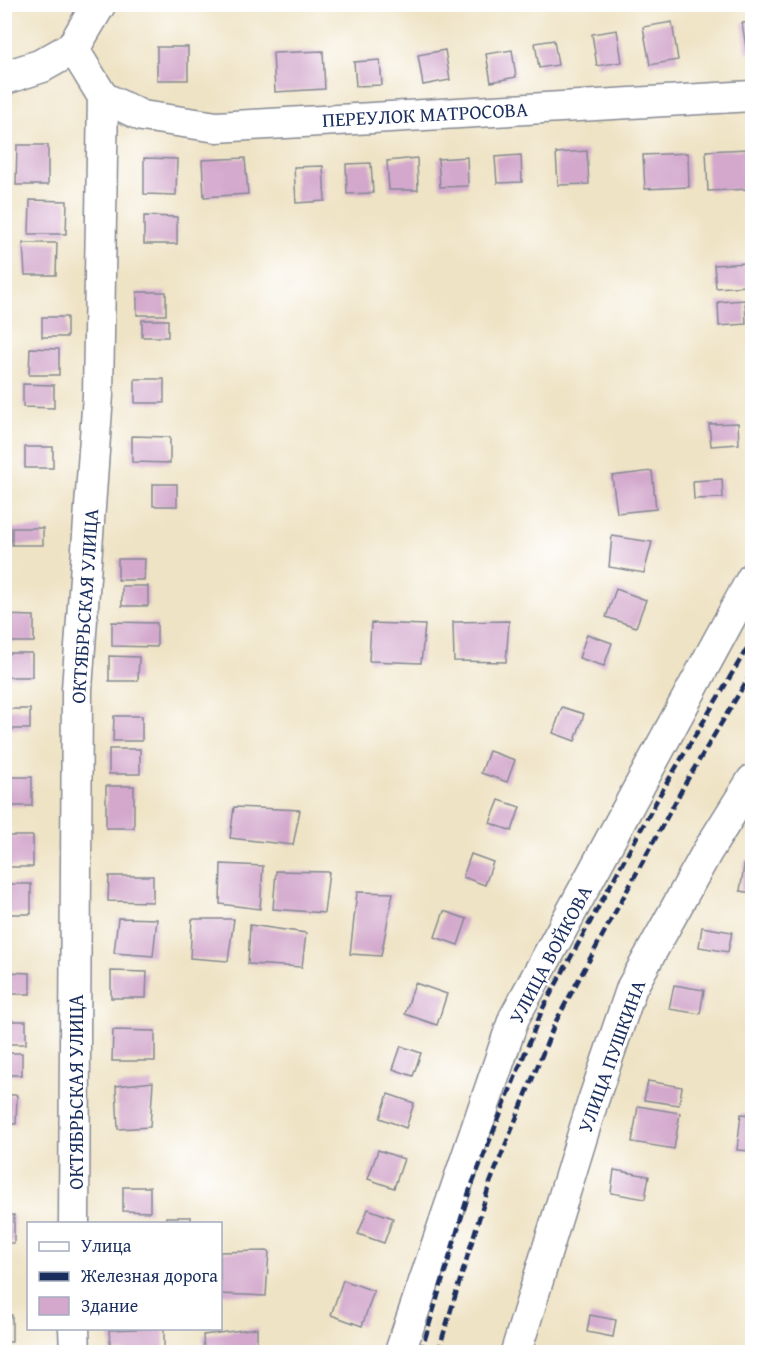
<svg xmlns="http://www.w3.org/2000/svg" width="757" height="1357" font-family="'Gentium Book Plus',serif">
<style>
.building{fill:#d3a8cc}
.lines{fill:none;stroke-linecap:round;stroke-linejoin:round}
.minor-casing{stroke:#858992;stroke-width:33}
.major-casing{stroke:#858992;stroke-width:36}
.minor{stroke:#fff;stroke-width:30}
.major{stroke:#fff;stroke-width:33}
.rail{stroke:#1b2f5e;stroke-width:4.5;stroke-dasharray:9 4.5;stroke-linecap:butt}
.labels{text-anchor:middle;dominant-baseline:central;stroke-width:5;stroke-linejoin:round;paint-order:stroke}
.street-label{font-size:20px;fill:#1b2f5e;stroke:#fff}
</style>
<rect width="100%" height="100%" fill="#fff"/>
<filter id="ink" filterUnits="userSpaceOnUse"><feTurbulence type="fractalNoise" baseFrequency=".0167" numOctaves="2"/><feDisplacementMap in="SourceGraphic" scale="12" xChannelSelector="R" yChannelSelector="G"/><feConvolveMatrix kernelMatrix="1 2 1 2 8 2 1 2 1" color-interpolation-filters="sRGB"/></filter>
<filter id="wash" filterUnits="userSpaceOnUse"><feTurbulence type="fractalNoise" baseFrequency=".008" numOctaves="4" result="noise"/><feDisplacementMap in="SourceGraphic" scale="24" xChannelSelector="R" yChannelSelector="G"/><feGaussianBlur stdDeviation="1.35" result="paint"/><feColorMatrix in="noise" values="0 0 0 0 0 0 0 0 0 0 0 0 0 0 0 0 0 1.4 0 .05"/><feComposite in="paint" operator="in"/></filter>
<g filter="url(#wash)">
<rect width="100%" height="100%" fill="#efe3c5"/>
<g id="blocks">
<g class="building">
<path d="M672,22l6,38 -28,5 -7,-38z"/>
<path d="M752,22v30l-5,1 -5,-30z"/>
<path d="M617,30l5,32 -25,4 -5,-32z"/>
<path d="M554,40l4,25 -19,3 -4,-25z"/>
<rect x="157" y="47" width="31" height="33"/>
<path d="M445,50l5,30 -27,5 -5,-30z"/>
<path d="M512,50l4,27 -25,5 -5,-28z"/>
<path d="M323,51l2,38 -50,3 -2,-39z"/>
<path d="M380,60l2,25 -26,1 -2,-24z"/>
<path d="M17,145h31v40h-32z"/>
<path d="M748,149l2,40 -42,2 -2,-40z"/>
<path d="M587,151l2,33 -31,1 -2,-32z"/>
<path d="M688,153l1,34 -44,2 -2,-34z"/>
<path d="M521,155l1,27 -25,1 -2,-26z"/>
<path d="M467,157l1,29 -28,1 -2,-28z"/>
<path d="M144,158l33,1 -1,36 -32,-1z"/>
<path d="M245,158l3,36 -44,3 -2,-37z"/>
<path d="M417,158l1,32h-29l-2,-29z"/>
<path d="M371,163l2,30 -26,1 -1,-30z"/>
<path d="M323,166l2,35 -29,2 -2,-36z"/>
<path d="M30,200l37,1 -1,33h-37z"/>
<path d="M144,216l33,1v27h-33z"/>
<path d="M23,243h34l-1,32h-31z"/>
<path d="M746,263l1,23 -31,2 -2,-23z"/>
<rect x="137" y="292" width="29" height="23"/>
<path d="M745,300l1,24 -27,2 -1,-24z"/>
<rect x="42" y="317" width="25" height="20"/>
<rect x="142" y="320" width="26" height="17"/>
<path d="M30,348l29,1v26h-30z"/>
<rect x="135" y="379" width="29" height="24"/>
<path d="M23,384l31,1v23l-31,-1z"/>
<path d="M738,423l1,21 -28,2 -2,-22z"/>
<path d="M132,436l38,1v26l-38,-1z"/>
<rect x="25" y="447" width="28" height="21"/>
<path d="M652,471l4,38 -39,4 -5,-37z"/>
<path d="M722,479l1,19 -29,1 -1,-18z"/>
<rect x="153" y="484" width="24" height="22"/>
<rect x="12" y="528" width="31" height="17"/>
<path d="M612,536l40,6 -8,31 -35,-6z"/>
<path d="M118,559h27l-1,21h-26z"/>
<rect x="122" y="586" width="26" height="20"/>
<path d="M616,589l30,11 -10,27 -30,-10z"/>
<path d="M4,615l30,1v26h-30z"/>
<path d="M509,621l-3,41 -52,-1 -1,-39z"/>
<path d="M112,622l45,1v24l-45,-1z"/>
<path d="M371,623l54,2 -4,38 -52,-2z"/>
<path d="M587,634l25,9 -8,23 -25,-8z"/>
<rect x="4" y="653" width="28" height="24"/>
<path d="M109,656l30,1 -1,24h-29z"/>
<path d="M562,707l22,7 -9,27 -22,-8z"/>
<rect x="8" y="709" width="22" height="20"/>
<path d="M114,716h28v25h-29z"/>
<rect x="109" y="749" width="31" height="25"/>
<path d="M489,751l26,9 -8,22 -26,-9z"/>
<rect x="4" y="777" width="28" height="29"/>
<rect x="106" y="786" width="28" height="42"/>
<path d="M499,800l21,7 -8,24 -22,-8z"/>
<path d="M234,807l66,3 -7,35 -63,-7z"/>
<rect x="4" y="836" width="29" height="31"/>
<path d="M471,854l22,8 -8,23 -22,-8z"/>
<path d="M745,860l7,1v32l-12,-2z"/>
<path d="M221,864l42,2 -3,43 -40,-5z"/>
<path d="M276,871l53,1 -5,41 -51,-4z"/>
<path d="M109,876h44v26l-45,-1z"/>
<rect x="4" y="884" width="27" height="30"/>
<path d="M357,892l36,1 -12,63 -31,-2z"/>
<path d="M444,911l23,8 -9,26 -23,-8z"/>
<path d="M118,918l39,1 -4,37 -39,-3z"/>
<path d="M192,919h42l-6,42 -38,-3z"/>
<path d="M250,925l56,8 -4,34 -54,-3z"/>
<path d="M702,927l30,5 -4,20 -29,-5z"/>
<path d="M111,971l36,1 -1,26h-35z"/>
<path d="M5,972l25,1v21h-25z"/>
<path d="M415,983l32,11 -10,31 -32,-11z"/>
<path d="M674,985l30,5 -4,24 -31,-5z"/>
<rect x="4" y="1021" width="22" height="23"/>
<path d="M113,1030l42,1v30h-43z"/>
<path d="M401,1046l20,7 -8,23 -20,-7z"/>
<rect x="4" y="1053" width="18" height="22"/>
<path d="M648,1081l34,6 -3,18 -35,-5z"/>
<path d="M153,1082l-3,45 -32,2 -2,-43z"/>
<path d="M388,1094l26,9 -8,25 -26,-10z"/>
<path d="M4,1095h13l-1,29h-12z"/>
<path d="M638,1106l42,7 -6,36 -42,-7z"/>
<path d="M741,1114l11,1v36l-15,-1z"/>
<path d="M378,1150l26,9 -10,29 -26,-9z"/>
<path d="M614,1170l35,6 -4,23 -34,-6z"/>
<path d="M123,1187h27v25l-27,-1z"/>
<path d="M368,1209l25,9 -9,25 -26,-9z"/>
<rect x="4" y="1215" width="10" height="28"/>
<rect x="166" y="1217" width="25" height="7"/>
<path d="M269,1251l-3,45 -46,-2v-42z"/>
<path d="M343,1280l31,11 -12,35 -31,-11z"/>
<rect x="5" y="1284" width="5" height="21"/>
<rect x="4" y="1315" width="8" height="27"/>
<path d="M590,1315l26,5 -3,17 -26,-5z"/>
<path d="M164,1328v24h-53l-2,-22z"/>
<path d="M257,1328v24h-53l-1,-17z"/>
</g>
</g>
</g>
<g filter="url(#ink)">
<use href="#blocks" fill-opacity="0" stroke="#858992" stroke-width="1.5"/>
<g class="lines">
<defs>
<g id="minor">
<path d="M73,48l30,49 -5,298 -21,294 -3,535"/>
<path d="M103,97l39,19 75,11 535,-31"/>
<path d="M74,1328l1,24"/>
<path d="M400,1352l114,-334 238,-440"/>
<path d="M516,1352l77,-251 39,-114 75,-135 45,-72"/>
</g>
<path id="major" d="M4,78l37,-12 32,-18 26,-44"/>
</defs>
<use href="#minor" class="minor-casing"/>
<use href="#major" class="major-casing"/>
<use href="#minor" class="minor"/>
<use href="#major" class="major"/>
<g class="rail">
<path d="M421,1352l48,-160 74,-184 119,-217 90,-151"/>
<path d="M438,1352l52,-169 65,-160 131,-241 66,-110"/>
</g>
</g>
</g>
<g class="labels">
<g class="street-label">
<text transform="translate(425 114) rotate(-3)">ПЕРЕУЛОК МАТРОСОВА</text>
<text transform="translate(84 606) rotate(-86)">ОКТЯБРЬСКАЯ УЛИЦА</text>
<text transform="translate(550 954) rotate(-62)">УЛИЦА ВОЙКОВА</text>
<text transform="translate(611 1056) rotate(-70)">УЛИЦА ПУШКИНА</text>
<text transform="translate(75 1092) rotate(-90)">ОКТЯБРЬСКАЯ УЛИЦА</text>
</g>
</g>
<rect width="757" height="1357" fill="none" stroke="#fff" stroke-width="24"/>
<rect x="27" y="1222" width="195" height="108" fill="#ffffff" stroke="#a4acbf" stroke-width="1.5"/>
<rect x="39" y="1242" width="30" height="9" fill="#ffffff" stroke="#a4acbf" stroke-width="1.5"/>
<text x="81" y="1252" font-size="18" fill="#1b2f5e">Улица</text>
<rect x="39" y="1272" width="30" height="9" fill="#1b2f5e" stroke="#a4acbf" stroke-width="1.5"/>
<text x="81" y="1282" font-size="18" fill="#1b2f5e">Железная дорога</text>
<rect x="39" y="1297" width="30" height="18" fill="#d3a8cc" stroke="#a4acbf" stroke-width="1.5"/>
<text x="81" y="1312" font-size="18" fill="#1b2f5e">Здание</text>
</svg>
